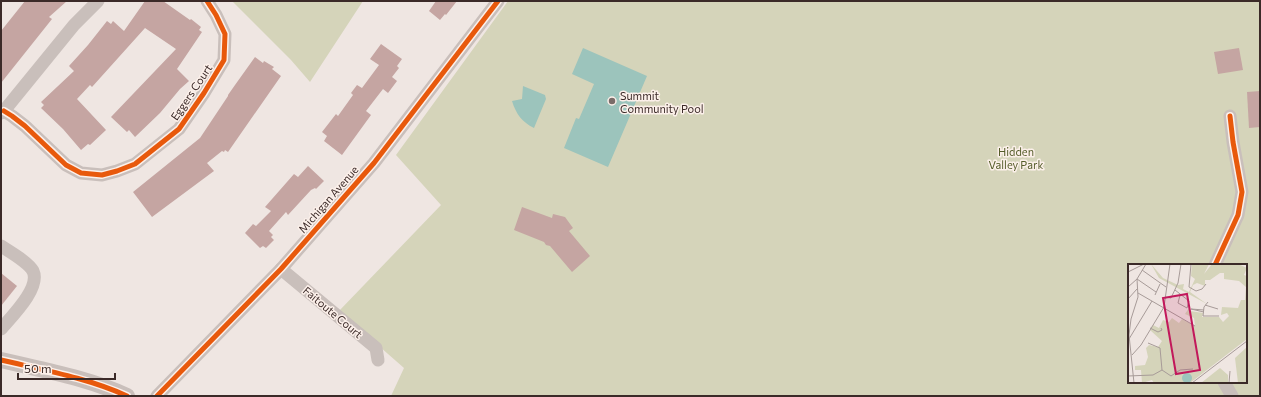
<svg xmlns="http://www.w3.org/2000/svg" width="1261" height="397" font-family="Commissioner,sans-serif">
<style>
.green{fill:#d5d4ba;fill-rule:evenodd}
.water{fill:#9cc4bc}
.building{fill:#c5a5a2}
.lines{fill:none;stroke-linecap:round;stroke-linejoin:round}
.minor{stroke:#c9bfbb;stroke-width:13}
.tertiary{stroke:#c9bfbb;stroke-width:16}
.cycleway-casing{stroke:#fcf0ea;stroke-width:8}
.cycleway{stroke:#e8590c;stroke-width:5}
.poi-dot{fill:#7a6c69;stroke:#fcf0ea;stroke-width:1.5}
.labels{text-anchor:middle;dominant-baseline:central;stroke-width:3;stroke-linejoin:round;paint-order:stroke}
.street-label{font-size:11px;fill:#3b2a28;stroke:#fcf0ea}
.poi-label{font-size:11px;fill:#3b2a28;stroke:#fcf0ea;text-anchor:start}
.park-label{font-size:11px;fill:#545c29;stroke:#fcf0ea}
.inset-road{fill:none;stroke:#a79b98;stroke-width:1}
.view{fill:#c2185b;fill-opacity:0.15;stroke:#c2185b;stroke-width:2}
.inset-edge{fill:none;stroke:#3b2a28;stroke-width:2}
</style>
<rect width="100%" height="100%" fill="#efe6e2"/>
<g class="green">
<path d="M232,1h131l-53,81 -19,-22z"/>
<path d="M508,1h752v395h-869l13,-28 -65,-57 102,-106 -45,-50zM1129,265h117v117h-117z"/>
</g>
<g class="water">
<path d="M583,48l64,28 -39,91 -44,-19 12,-30 3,1 15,-35 -22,-10z"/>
<path d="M523,86l22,9 1,4 -12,29c-12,-6 -18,-14 -22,-27l10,-2z"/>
</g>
<g class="building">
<path d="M25,1h42l-18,16 3,2 -51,64v-52z"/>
<path d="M145,1h18l27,19 1,-1 10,8 -2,3 3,2 -25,37 12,12 -9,8 -20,24 -25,24 -6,-7 -2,2 -16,-15 65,-68 -31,-21 -53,59 -2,-2 -13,14 29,31 -16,15 -2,-1 -7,6 -18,-21 -22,-21 3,-3 -3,-3 33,-31 -5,-5 19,-21 19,-24 4,3 2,-3 11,10z"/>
<path d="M436,1h21l-11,14 -1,-1 -5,6 -11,-9z"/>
<path d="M381,44l21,15 -5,7 2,2 -7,9 5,4 -9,12 -5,-4 -17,22 5,4 -29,40 -18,-14 3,-5 -5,-4 14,-18 2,2 15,-21 -2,-2 6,-8 5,3 17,-23 -9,-6z"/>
<path d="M1239,48l4,22 -25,4 -4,-22z"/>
<path d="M255,57l8,6 1,-2 10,6 -2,2 9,7 -53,76 -3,-2 -1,2 -2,-1 -15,12 7,8 -62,46 -19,-25 67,-54 28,-42v-1l7,-10z"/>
<path d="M1260,91v36l-11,1 -2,-36z"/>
<path d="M308,166l16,15 -8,8 -1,-1 -4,2 -23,25 -2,-3 -17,19 4,4 -2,2 3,3 -8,8 -3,-2 -3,2 -15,-15 8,-9 3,2 15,-15 -6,-4 29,-33 4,3z"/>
<path d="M522,207l30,11 1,-4 12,3 8,11 -4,3 21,25 -18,16 -22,-26 -4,-1 -2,-3 -30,-12z"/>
<path d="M1,273l16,13 -16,20z"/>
</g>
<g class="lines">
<g class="minor">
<path d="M4,111l8,5 13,10 41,39 15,8 21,2 15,-4 18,-7 44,-35 25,-36 20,-33 1,-26 -9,-19 -9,-14"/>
<path d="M1,113l3,-2 70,-86 24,-24"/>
<path d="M1,246c9,6 27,16 32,25 8,17 -22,46 -32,58"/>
<path d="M1215,265l23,-50 4,-23 -9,-50 -3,-26"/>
<path d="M281,269l95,79 2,12"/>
<path d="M1224,382l8,14"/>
<path d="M157,396l124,-127 93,-106 124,-162"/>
</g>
<path class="tertiary" d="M1,360c42,10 87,18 126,36"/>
<defs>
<g id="cycleway">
<path d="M4,111l8,5 13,10 41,39 15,8 21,2 15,-4 18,-7 44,-35 25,-36 20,-33 1,-26 -9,-19 -9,-14"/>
<path d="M1215,265l23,-50 4,-23 -9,-50 -3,-26"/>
<path d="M1,360c42,10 87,18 126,36"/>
<path d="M157,396l124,-127 93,-106 124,-162"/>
</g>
</defs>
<use href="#cycleway" class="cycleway-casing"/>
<use href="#cycleway" class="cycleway"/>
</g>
<circle class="poi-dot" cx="612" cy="101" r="4"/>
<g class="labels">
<g class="street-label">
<text transform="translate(191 92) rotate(-56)">Eggers Court</text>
<text transform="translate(328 199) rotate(-49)">Michigan Avenue</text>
<text transform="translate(333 312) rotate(40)">Faitoute Court</text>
</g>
<g class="poi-label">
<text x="620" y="95">Summit<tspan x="620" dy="13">Community Pool</tspan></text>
</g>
<g class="park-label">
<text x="1016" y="151">Hidden<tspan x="1016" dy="13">Valley Park</tspan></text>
</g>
</g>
<g transform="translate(1128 264)">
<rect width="119" height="119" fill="#efe6e2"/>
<path d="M23,0l12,14 15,7 6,-1 -1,5 6,3 6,-13 -4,-3 1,-12h17l-5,10 8,-10h26l9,4 -3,7 3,1v63l-57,44h-36l-2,-3 -10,3 -1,-13h-6v-4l10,-1 3,-8 -2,-9 3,-3 9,2 4,-6 -12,-11 3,-5 6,3 4,-8 6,2 3,-4 7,5 3,-4 13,7 -1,-8 -9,-4 4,-6 1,3 13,2 -1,4h17l4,5 6,-6 -2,-3 -6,2 1,-8 16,1 3,-8h4l1,-13 -7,-6 -15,-2v-6h-4l-10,7h-5v6l-8,-3 -4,2 -3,7 17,12 -48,-26zM119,83v36h-9l-3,-25zM92,104l8,7v8h-27z" fill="#d5d4ba"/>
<path d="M54 114a5 5 0 1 1 10 0a5 5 0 1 1-10 0Z" fill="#9cc4bc"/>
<path class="inset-road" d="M63,0l-2,23 7,4 6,-2 4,-5M14,6l24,17M0,8l16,-8M9,15l19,13M0,23l9,-8 9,-15M47,26l14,11 -2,7 -9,-5 2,-8M10,29l57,33M27,31l5,-11M37,33l6,1 7,-15 3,-19M0,35l9,-10M80,38l-4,5 -1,9h16M77,41l13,4M76,48l-13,-3 13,1M22,64l8,4 4,-2 -1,-2M1,75l23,-38M20,79l12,5 2,22M4,91l9,-10 23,-38 6,-43M0,112l25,-1 9,-5 9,6 9,-6 13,-1M6,119l-5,-48 2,-16 7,-22 -1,-18M64,119l55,-42M101,119l1,-12"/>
<path class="view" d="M59,30l13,76 -24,4 -13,-76z"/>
<rect width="119" height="119" class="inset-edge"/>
</g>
<rect width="1261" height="397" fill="none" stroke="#3b2a28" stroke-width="4"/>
<path d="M18 373v6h97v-6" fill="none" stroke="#3b2a28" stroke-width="2"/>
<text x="24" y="373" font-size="12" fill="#3b2a28" stroke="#fcf0ea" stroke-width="3" paint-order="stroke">50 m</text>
</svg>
